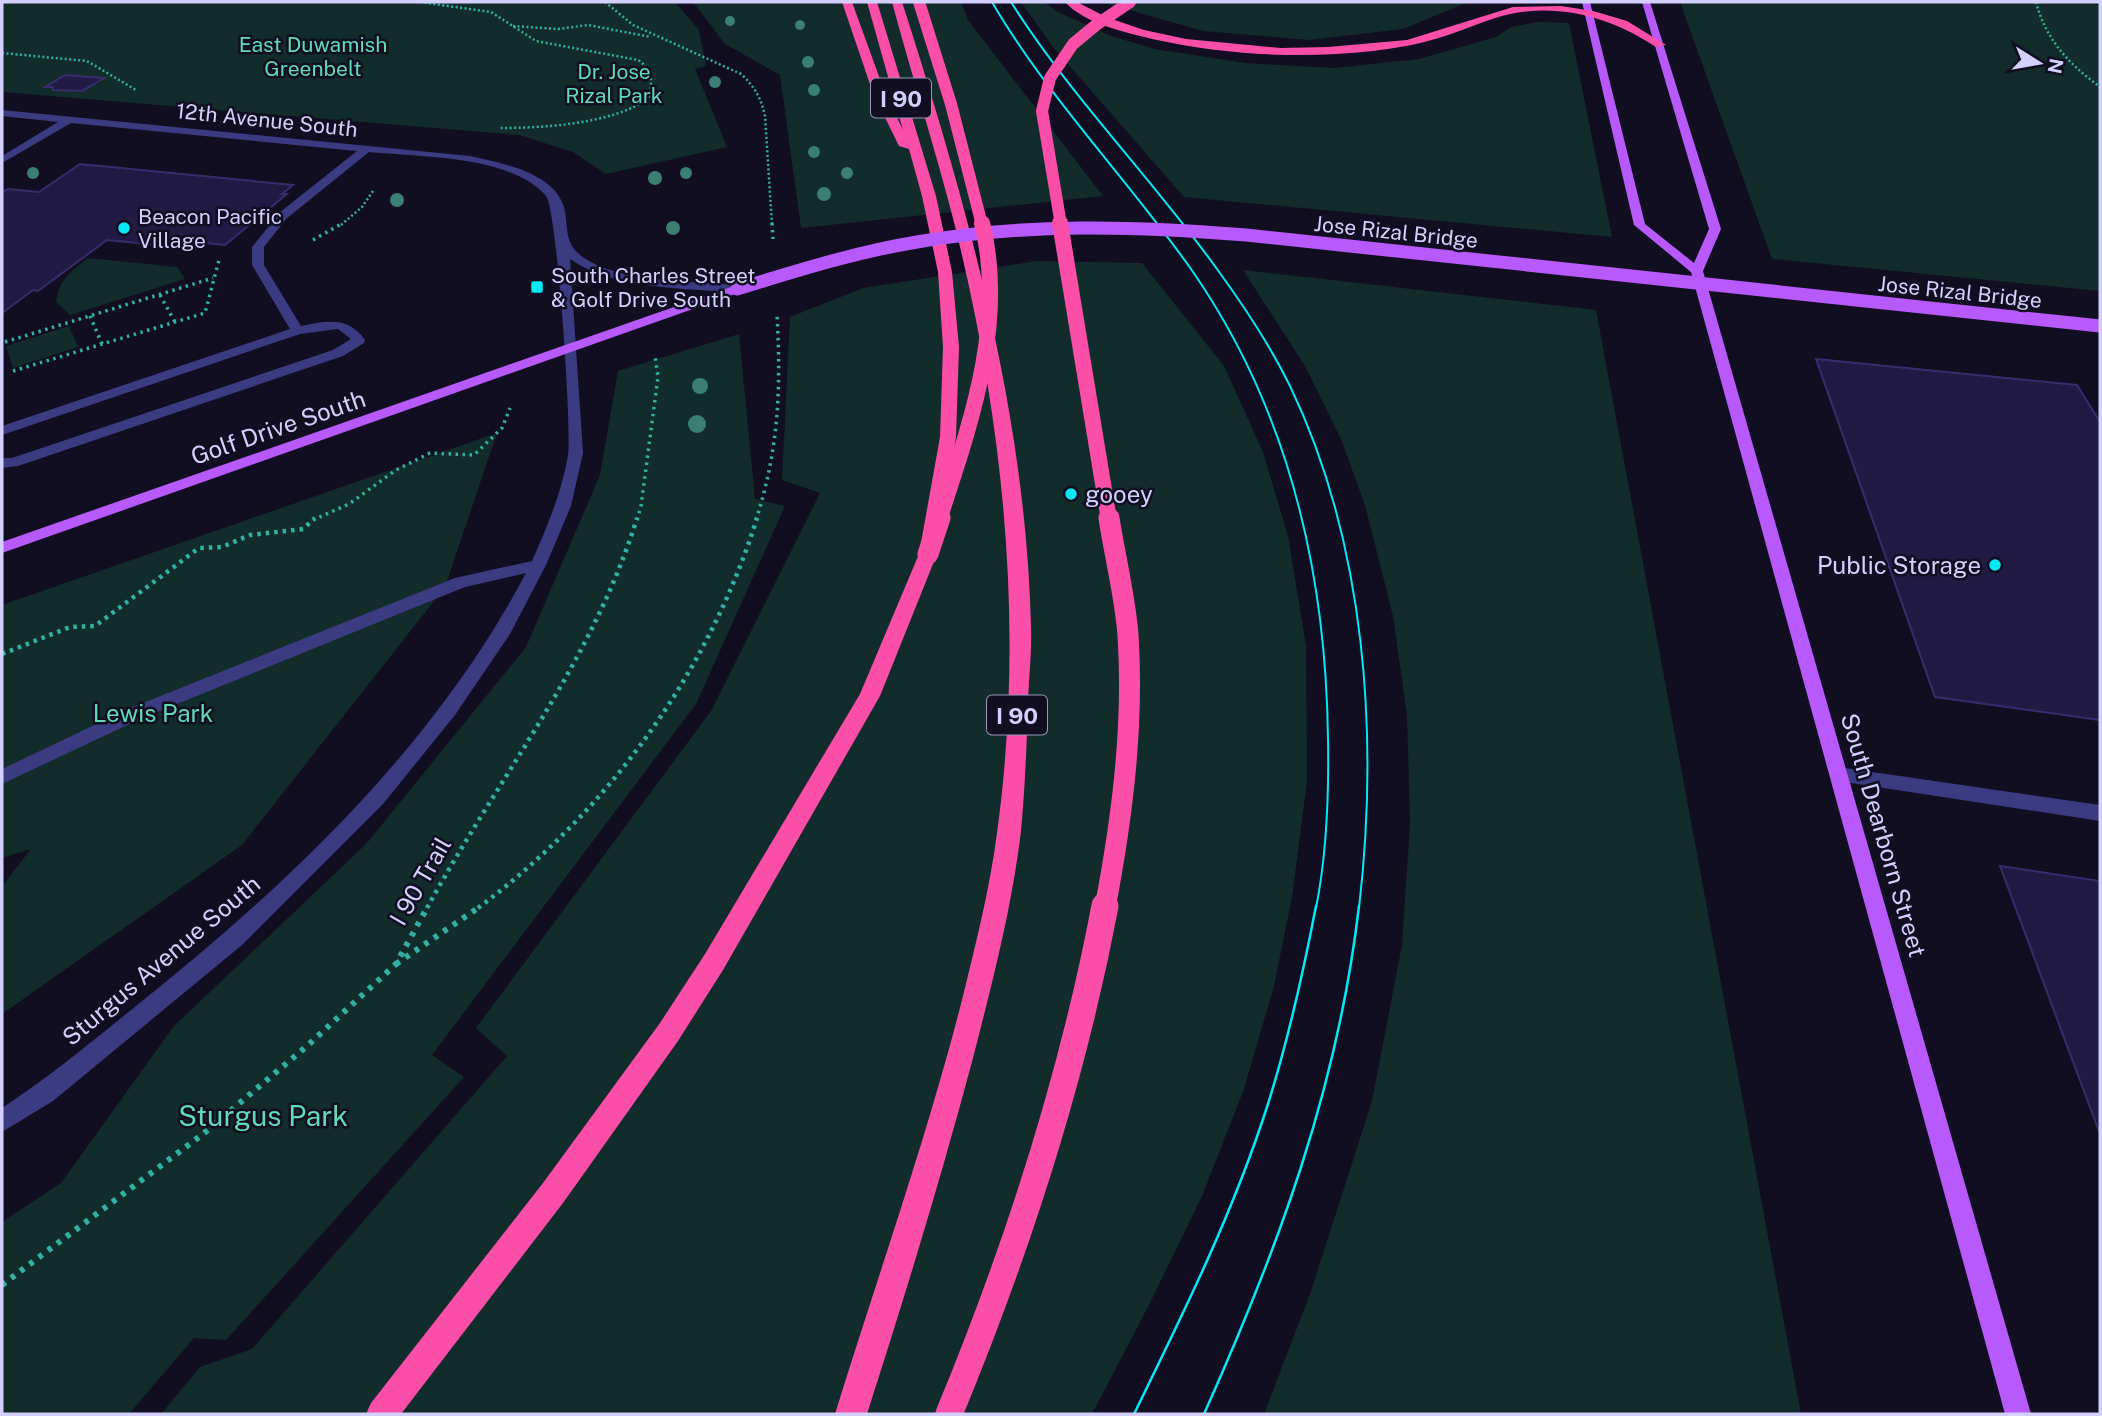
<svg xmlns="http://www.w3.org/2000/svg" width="2102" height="1416" font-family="'Public Sans',sans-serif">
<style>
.green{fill:#112c2a}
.building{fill:#211b43;stroke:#372d6e;stroke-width:2}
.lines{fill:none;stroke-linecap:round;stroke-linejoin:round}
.path-far3{stroke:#31b1a4;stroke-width:2.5;stroke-dasharray:2 2.5;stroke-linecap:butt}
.path-far2{stroke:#31b1a4;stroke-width:3.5;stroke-dasharray:2.5 4.5;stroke-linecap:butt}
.path-far1{stroke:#31b1a4;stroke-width:4.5;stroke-dasharray:3.5 5;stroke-linecap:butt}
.path{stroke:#31b1a4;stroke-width:6;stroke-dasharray:4.5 7;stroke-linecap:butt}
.minor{fill:#3a3b80;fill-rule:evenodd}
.major{fill:#b85afb;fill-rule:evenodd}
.highway{fill:#fb4ea9;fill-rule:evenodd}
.tram-far1{stroke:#05e8f5;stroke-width:2}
.tram{stroke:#05e8f5;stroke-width:2.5}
.major-bridge{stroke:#b85afb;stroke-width:13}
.highway-bridge-far3{stroke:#fb4ea9;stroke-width:12}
.highway-bridge-far2{stroke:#fb4ea9;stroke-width:16}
.highway-bridge-far1{stroke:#fb4ea9;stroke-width:21}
.highway-bridge{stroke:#fb4ea9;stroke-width:27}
.tree{fill:#3b7f74}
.poi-dot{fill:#05e8f5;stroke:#110e22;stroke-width:2.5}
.labels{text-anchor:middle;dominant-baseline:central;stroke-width:5;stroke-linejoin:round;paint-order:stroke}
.far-park-label{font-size:21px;fill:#5edcb7;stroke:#110e22}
.far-street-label{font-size:21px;fill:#d4d0fe;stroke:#110e22}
.far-poi-label{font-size:21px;fill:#d4d0fe;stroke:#110e22;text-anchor:start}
.shield{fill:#110e22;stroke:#9a96bc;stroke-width:2}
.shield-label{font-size:23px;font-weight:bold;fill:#d4d0fe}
.street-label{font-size:24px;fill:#d4d0fe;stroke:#110e22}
.poi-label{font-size:24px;fill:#d4d0fe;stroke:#110e22;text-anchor:start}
.park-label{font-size:24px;fill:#5edcb7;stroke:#110e22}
.near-park-label{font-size:28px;fill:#5edcb7;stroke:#110e22}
</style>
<rect width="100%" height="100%" fill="#110e22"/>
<g class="green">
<path d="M2,2h673l24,28 7,36 -11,3 32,78 -121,27 -33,-22 -54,-17 -517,-43z"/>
<path d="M693,2h268l7,18 135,176 -302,32 -21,-153 -55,-31z"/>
<path d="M1021,2h23l14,10 53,24 44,13 90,14 90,5 84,-9 77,-22 15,-10 27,-5 31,1 43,214 -428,-40 -131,-150z"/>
<path d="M1101,2h367l-65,27 -94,11 -106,-9z"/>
<path d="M1680,2h420v289l-328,-32z"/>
<path d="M88,258l89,9 8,12 -115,36 -14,-13c2,-21 16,-32 32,-44z"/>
<path d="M1037,261l105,2 82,103 39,86 25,84 18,110 1,135 -15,116 -18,89 -30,103 -42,107 -52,107 -58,111h-931l39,-47 52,-18 255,-293 -31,-28 235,-317 109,-218 -38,-13 8,-163 73,-29z"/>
<path d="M1243,270l353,40 205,1104h-537l46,-120 62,-193 30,-156 8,-121 -3,-109 -14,-99 -28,-111 -24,-66 -36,-73z"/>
<path d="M69,326l9,21 -65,21 -7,-22z"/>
<path d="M739,334l16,165 30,7 -89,198 -264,351 32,22 -238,263 -32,-2 -65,76h-127v-192l59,-39 113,-157 193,-183 159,-196 74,-172 18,-104z"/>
<path d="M497,433l-52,154 -203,258 -240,169v-128l29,-37 -29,9v-253z"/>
</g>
<g class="building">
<path d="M65,75l39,3 -22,13 -29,-1v-3h-8z"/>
<path d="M80,164l213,21 -11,9h5l-62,51 -20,-2 -8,6 -90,-9 -69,51 -5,-1 -31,23v-121l6,-3 31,3z"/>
<path d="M1816,359l261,26 23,37v298l-165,-23z"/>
<path d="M2000,866l100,15v253z"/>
</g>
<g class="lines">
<g class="path-far3">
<path d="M420,2l71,10 45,29 102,19c15,9 15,23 10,39 -37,25 -104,29 -148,29"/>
<path d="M605,2l28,23 108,49c14,13 20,24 24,42l7,109"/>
<path d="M2036,2c10,38 33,62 64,85"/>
<path d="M513,26l45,3 30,-4 63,12"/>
<path d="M2,53l85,8 49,29"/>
<path d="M341,225l21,-18 11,-16"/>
</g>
<g class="path-far2">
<path d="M772,223l1,16"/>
<path d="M313,240l30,-17"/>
<path d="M160,295l15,27"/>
<path d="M90,316l12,28"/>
<path d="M5,342l208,-64"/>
<path d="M13,371l192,-58 14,-53"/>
<path d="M313,520l36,-16 47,-34 34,-17 44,2 28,-27 8,-20"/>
<path d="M637,520l4,-14 17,-129 -3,-21"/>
<path d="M756,520c23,-72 25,-131 21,-206"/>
</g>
<g class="path-far1">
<path d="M2,654l68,-27 25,-1 104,-78 23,-1 28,-12 53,-6 12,-11"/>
<path d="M427,908c71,-130 166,-247 210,-390"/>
<path d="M478,908c130,-97 231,-236 279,-390"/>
</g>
<g class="path">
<path d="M396,964l85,-58"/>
<path d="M2,1285l201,-151 104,-88 89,-82 32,-58"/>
</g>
<g class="minor">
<path d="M2,110l468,46c30,7 80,15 93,48 6,17 0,37 16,50 34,29 115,27 158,31l6,4 -6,4c-53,-6 -121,-2 -167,-34l13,194 -12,53 -25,59 -36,69 -55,81 -72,89 -141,141 -189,156 -51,31v-24c49,-32 94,-70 139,-106 151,-121 294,-257 385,-429l-61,14 -325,132 -138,65v-15l126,-60 327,-131 77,-17c15,-34 30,-69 36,-106 4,-24 -11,-247 -22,-259 -35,-41 -127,-39 -177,-44l-83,67 -22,28v18l37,61c26,-5 47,-10 64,14l-1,3 -21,13 -325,110 -16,2v-10h10l321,-108 18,-11 -13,-10 -38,5 -298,101v-9l288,-97 -38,-64v-18l22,-27 -19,-5 6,-3 18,1 78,-62 -286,-28 -69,40v-7l56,-34 -56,-6z"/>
<path d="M1838,767l262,38v16l-262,-40 -6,-2 -3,-5 3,-5z"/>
</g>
<g class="major">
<path d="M1582,2h8l55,222 49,39 15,-34 -67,-227h8l71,227 -18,42 328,1143h-26l-314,-1142 -57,-47z"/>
<path d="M737,285l4,1v6l-739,261v-11z"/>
</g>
<g class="highway">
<path d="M842,2h10l33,91 18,37 -36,-128h10l59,194 16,76 7,75 -3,90 -19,117 -57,142 -157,274 -45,71 -115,162 -162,211h-35l5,-11 172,-220 117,-160 45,-69 155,-260 59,-140 21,-117 3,-90 -5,-75 -16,-76 -13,-47 -10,-3 -26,-53z"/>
<path d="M892,2h10c65,202 124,412 129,625 1,24 -2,49 -3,73 -1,43 -3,87 -7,131 -9,76 -29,153 -48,227 -32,120 -68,238 -106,356h-32c43,-139 92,-276 128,-418 13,-54 27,-108 34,-163 28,-204 7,-409 -42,-607 -19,-75 -43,-149 -63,-224z"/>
<path d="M1065,2h12l29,15 38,13 42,9 95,9 47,-1 79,-7 106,-33 48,-1 32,5 34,10 39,24 -10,2c-42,-28 -94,-44 -146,-33 -22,5 -43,15 -65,22 -24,8 -48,12 -72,15 -72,8 -146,4 -216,-11 -29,-7 -72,-16 -92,-38z"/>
</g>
<g class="tram-far1">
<path d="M992,2c54,93 136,178 199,267 97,139 135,302 137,470 1,55 -1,114 -12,169"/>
<path d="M1011,2c60,95 141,176 206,267 27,37 53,76 73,117 76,158 89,350 69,522"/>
</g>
<g class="tram">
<path d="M1134,1414c49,-100 99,-201 133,-307 21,-66 36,-133 49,-201"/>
<path d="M1204,1414c74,-165 134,-327 155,-508"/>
</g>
<path class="major-bridge" d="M737,289c59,-18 119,-37 180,-47 109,-19 219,-16 329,-7l854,91"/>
<g class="highway-bridge-far3">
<path d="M919,2l32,102 31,121"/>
<path d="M1061,225l-19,-114 8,-33 23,-34 23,-19 34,-23"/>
</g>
<g class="highway-bridge-far2">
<path d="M1060,223l49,297"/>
<path d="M939,520c31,-95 68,-197 43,-297"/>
</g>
<g class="highway-bridge-far1">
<path d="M928,554l12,-36"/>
<path d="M1105,908c17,-89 29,-182 23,-273 -3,-39 -13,-78 -19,-117"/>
</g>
<path class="highway-bridge" d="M949,1414c68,-164 123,-334 156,-508"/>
</g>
<g class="tree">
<circle cx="730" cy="21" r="5"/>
<circle cx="800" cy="25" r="5"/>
<circle cx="808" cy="62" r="6"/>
<circle cx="715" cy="82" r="6"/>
<circle cx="814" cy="90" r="6"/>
<circle cx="814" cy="152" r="6"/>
<circle cx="33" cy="173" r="6"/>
<circle cx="686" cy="173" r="6"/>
<circle cx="847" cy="173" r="6"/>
<circle cx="655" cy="178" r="7"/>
<circle cx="824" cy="194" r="7"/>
<circle cx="397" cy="200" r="7"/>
<circle cx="673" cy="228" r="7"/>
<circle cx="700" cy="386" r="8"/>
<circle cx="697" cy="424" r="9"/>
</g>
<g class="poi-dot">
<circle cx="124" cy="228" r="7"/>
<rect x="530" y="280" width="14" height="14" rx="3.5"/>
<circle cx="1071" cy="494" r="7"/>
<circle cx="1995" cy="565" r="7"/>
</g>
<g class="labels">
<g class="far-park-label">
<text x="313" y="44">East Duwamish<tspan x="313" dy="24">Greenbelt</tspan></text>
<text x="614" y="71">Dr. Jose<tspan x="614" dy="24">Rizal Park</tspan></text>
</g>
<g class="far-street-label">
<text transform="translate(267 120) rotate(6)">12th Avenue South</text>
<text transform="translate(1396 232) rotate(6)">Jose Rizal Bridge</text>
<text transform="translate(1960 292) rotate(6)">Jose Rizal Bridge</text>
</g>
<g class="far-poi-label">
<text x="138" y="216">Beacon Pacific<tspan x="138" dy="24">Village</tspan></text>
<text x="551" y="275">South Charles Street<tspan x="551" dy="24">&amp; Golf Drive South</tspan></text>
</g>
<g class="shield">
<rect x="871" y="78.5" width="60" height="39" rx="5"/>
<rect x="987" y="695.5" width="60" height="39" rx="5"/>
</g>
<g class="shield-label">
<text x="901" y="98">I 90</text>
<text x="1017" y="715">I 90</text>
</g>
<g class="street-label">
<text transform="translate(278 427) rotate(-19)">Golf Drive South</text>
<text transform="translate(1884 835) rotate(74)">South Dearborn Street</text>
<text transform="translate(420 881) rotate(-60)">I 90 Trail</text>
<text transform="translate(161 960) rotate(-40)">Sturgus Avenue South</text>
</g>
<g class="poi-label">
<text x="1085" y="494">gooey</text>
<text x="1981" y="565" text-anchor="end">Public Storage</text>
</g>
<g class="park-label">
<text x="153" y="713">Lewis Park</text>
</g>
<g class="near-park-label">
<text x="263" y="1115">Sturgus Park</text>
</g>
</g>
<rect width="2102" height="1416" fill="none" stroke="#d4d0fe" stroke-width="7"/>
<g transform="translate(2039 63) rotate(101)" stroke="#110e22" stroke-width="5" paint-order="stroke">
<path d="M0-5L12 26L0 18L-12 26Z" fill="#d4d0fe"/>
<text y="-10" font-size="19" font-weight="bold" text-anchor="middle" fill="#d4d0fe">N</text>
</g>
</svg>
